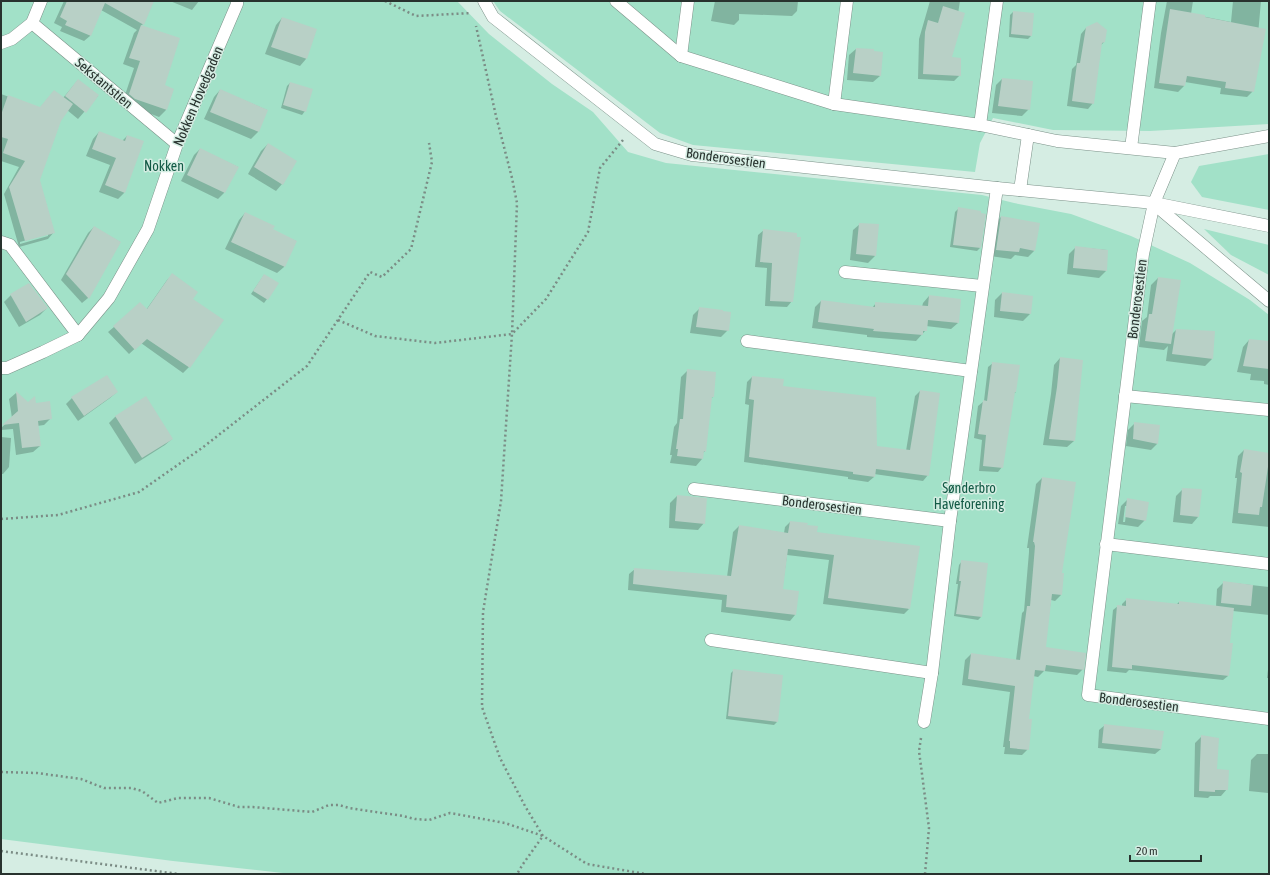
<svg xmlns="http://www.w3.org/2000/svg" width="1270" height="875" font-family="'Asap Condensed',sans-serif">
<style>
.green{fill:#a2e1c8}
.shadow{fill:#0003;fill-rule:evenodd}
.building{fill:#b8d0c6}
.lines{fill:none;stroke-linecap:round;stroke-linejoin:round}
.service-casing{stroke:#7c9289;stroke-width:13}
.path{stroke:#7b8c85;stroke-width:2.5;stroke-dasharray:2 3;stroke-linecap:butt}
.service{stroke:#fff;stroke-width:12}
.labels{text-anchor:middle;dominant-baseline:central;stroke-width:3;stroke-linejoin:round;paint-order:stroke}
.street-label{font-size:14px;fill:#28322e;stroke:#d5ede3}
.park-label{font-size:14px;fill:#125a45;stroke:#d5ede3}
</style>
<rect width="100%" height="100%" fill="#d5ede3"/>
<g class="green">
<path d="M1,1h456l32,33 63,50 41,28 35,40 38,11 316,32 32,8 57,11 60,22 59,27 60,37 19,15v559h-977l-119,-13 -172,-22z"/>
<path d="M493,1h776v123l-119,7 -97,-1 -60,-12 -13,25 -5,29 -282,-27 -33,-12 -160,-122z"/>
<path d="M1269,154v56l-67,-13 -11,-15 8,-16z"/>
<path d="M1204,229l65,16v30l-38,-20z"/>
</g>
<g class="shadow">
<path d="M64,1h89l-10,23 -2,2 22,60 10,4 -7,20 -7,7 -31,-12 -5,-4 11,-33 -11,-4 11,-31 3,-3 -36,-20 -11,26 -6,5 -24,-10 2,-4 -8,-4z"/>
<path d="M170,1h29l-7,9z"/>
<path d="M715,1h83l-1,10 -5,5 -53,-2v6l-5,5 -23,-4z"/>
<path d="M930,1h30l-9,57 9,17 -6,6 -36,-2 1,-40z"/>
<path d="M1167,1h26l-2,13 40,8 2,-21h28l-8,90 -6,6 -27,-3 1,-6 -36,-6 -1,4 -6,6 -24,-4 7,-55z"/>
<path d="M1013,12l18,24 -3,3 -19,-2 1,-22z"/>
<path d="M282,18l34,12 -10,29 -6,7 -35,-12 11,-29z"/>
<path d="M1086,28l18,14 -3,3 -8,58 -5,6 -21,-3 5,-37 4,-4 5,-31z"/>
<path d="M856,49l24,27 -7,6 -26,-2 2,-25z"/>
<path d="M1002,79l27,30 -7,7 -30,-3 4,-28z"/>
<path d="M78,80l20,16 -20,23 -11,-9 -7,10 -21,60 15,52 -6,7 -29,8 -15,-53 15,-27 -18,-6v-11l1,-5h-1v-51l39,14 14,-17 9,7zM48,234v2l-28,8v-2z"/>
<path d="M290,83l15,28 -3,4 -21,-7 6,-22z"/>
<path d="M220,90l47,20 -9,22 -7,7 -47,-20 10,-22z"/>
<path d="M99,132l23,9 5,-5 -2,56 -7,7 -19,-7 11,-27 -24,-9 7,-17z"/>
<path d="M268,144l14,40 -6,7 -28,-17 13,-23z"/>
<path d="M200,149l38,18 -14,26 -6,6 -37,-18 13,-26z"/>
<path d="M959,208l21,40 -3,3 -27,-4 5,-35z"/>
<path d="M245,213l27,17 24,11 -12,26 -7,6 -52,-24 14,-29z"/>
<path d="M1001,217l34,33 -7,7 -13,-2 -4,4 -21,-3 4,-32z"/>
<path d="M860,224l15,32 -7,7 -18,-3 3,-30z"/>
<path d="M94,227l26,15 -32,56 -6,5 -21,-23 27,-47z"/>
<path d="M764,230l28,71 -5,6 -22,-1 2,-38 -12,-1 3,-32z"/>
<path d="M1076,247l31,3 -1,21 -7,7 -32,-4 2,-20z"/>
<path d="M172,275l20,25 12,45 -15,22 -6,6 -42,-30 -12,11 -21,-22 6,-5 32,-17 21,-30z"/>
<path d="M264,275l3,24 -3,4 -13,-9z"/>
<path d="M1158,278l14,56 4,-4 38,2 -2,27 -7,7 -39,-5 2,-15 -4,4 -25,-3 3,-26 5,-4 4,-32z"/>
<path d="M1002,293l28,21 -7,7 -29,-4 1,-17z"/>
<path d="M11,295l36,13 -7,7 -21,12 -15,-25z"/>
<path d="M929,296l29,27 -7,6 -25,-3v4l-10,11 -49,-4v-2l-55,-7 3,-21 6,-6 51,7 4,-5 46,4 1,-4z"/>
<path d="M700,308l28,22 -7,7 -31,-4 3,-18z"/>
<path d="M1249,340l20,2v43l-5,-1v-3l-14,-1 1,-6 -14,-2 6,-25z"/>
<path d="M1060,358l14,83 -7,6 -24,-2 8,-51 3,-29z"/>
<path d="M993,363l23,29 -3,2 -11,73 -4,5 -19,-1 3,-31 -8,-2 4,-32 6,-5 4,-34z"/>
<path d="M688,370l25,27 -2,1 -6,53 -2,2 -1,6 -6,7 -26,-3 2,-8h-2l4,-28 3,-4 4,-46z"/>
<path d="M752,377l30,10 94,60 30,4 9,-55 5,-5 8,84 -5,6 -49,-7v3l-6,5 -20,-3v-2l-104,-15 5,-57 -4,-1 2,-22z"/>
<path d="M117,392l-7,6 -32,23 -12,-17 6,-6z"/>
<path d="M16,393l12,11h7l16,14 -7,7 -7,1 3,20 -7,6 -17,3 -3,-26 -12,1v-2l11,-10 -3,-19z"/>
<path d="M116,416l56,23 -7,6 -30,19 -26,-41z"/>
<path d="M1135,423l23,20 -7,7 -25,-4 2,-16z"/>
<path d="M1,437l10,1 -2,29 -6,7h-2z"/>
<path d="M1244,450l25,4v73l-37,-4 5,-45h-2l3,-22z"/>
<path d="M1042,478l19,96v21l-6,6 -4,-1 -7,48 39,21 -6,6 -33,-4 -6,6 -5,-1 -5,44v29l-6,6 -18,-1 1,-7h-2l7,-55 -48,-7 3,-25 6,-6 45,6 6,-47 2,-2 5,-59v-4h-2l9,-64z"/>
<path d="M1183,489l18,1 -3,27 -6,7 -19,-2 3,-26z"/>
<path d="M677,496l27,27 -6,7 -29,-2 1,-25z"/>
<path d="M1128,499l17,21 -7,7 -20,-3 3,-18zM1125,506h2l-2,16h-2z"/>
<path d="M790,522l16,4 103,83 -5,5 -81,-10 6,-44 -42,-5 -5,35 16,2 -3,23 -5,6 -69,-9 1,-12 -94,-10 1,-16 6,-5 92,8 6,-45 6,-6 45,7 1,-6z"/>
<path d="M962,561l19,56 -3,3 -24,-4 4,-32h-2l3,-19z"/>
<path d="M1224,582l45,5v28l-36,-4 -4,33 -1,32 -5,4 -94,-10 -3,3 -19,-2 6,-61 5,-4h4v-2l5,-5 49,6 3,-3 37,5 1,-18z"/>
<path d="M1269,661v17h-2z"/>
<path d="M734,670l43,52 -3,3 -48,-6 5,-46z"/>
<path d="M1105,725l56,24 -6,5 -57,-6 1,-18z"/>
<path d="M1201,737l14,33 12,19 -6,7h-11l-2,2 -14,-1 1,-54z"/>
<path d="M1257,754h12v50h-1v-11l-19,-2 2,-31z"/>
</g>
<g class="building">
<path d="M67,1h87l-10,24 -39,-22 -14,33 -26,-11 2,-4 -7,-4z"/>
<path d="M943,6l22,7 -13,44 9,1v18l-38,-2 2,-42 3,-12 10,3z"/>
<path d="M1170,9l35,6v2l61,12 -12,63 -29,-4 1,-6 -39,-6 -2,10 -26,-3z"/>
<path d="M1013,11l21,2 -2,23 -21,-2z"/>
<path d="M282,17l35,12 -10,30 -36,-12z"/>
<path d="M1097,22l10,8 -2,12 -3,1 -8,61 -22,-3 5,-38h3l6,-36z"/>
<path d="M141,25l39,13 -15,47 9,4 -7,21 -32,-11 -6,-5 11,-33 -11,-3z"/>
<path d="M856,48l18,1v2l9,1 -2,24 -28,-3z"/>
<path d="M1002,78l31,3 -3,29 -32,-4z"/>
<path d="M78,79l21,16 -13,18 -21,-17z"/>
<path d="M290,82l23,7 -7,23 -23,-7z"/>
<path d="M220,89l48,21 -9,22 -49,-20z"/>
<path d="M54,90l19,14 -12,17 -21,59 15,53 -30,8 -16,-54 16,-26 -22,-8 5,-14 -7,-2v-22l7,-20 32,12z"/>
<path d="M99,131l26,10 2,-6 17,6 -19,52 -20,-8 11,-27 -24,-9z"/>
<path d="M268,143l29,18 -14,24 -29,-18z"/>
<path d="M200,148l39,19 -14,26 -38,-18z"/>
<path d="M958,207l23,4v2l5,1 -5,34 -28,-3z"/>
<path d="M245,212l30,14 -2,3 24,12 -12,26 -54,-25z"/>
<path d="M1001,216l39,7 -5,28 -15,-3 -1,4 -23,-2z"/>
<path d="M859,223l20,1 -3,32 -20,-2z"/>
<path d="M94,226l27,16 -32,57 -23,-25z"/>
<path d="M763,229l34,4v4h4l-8,65 -23,-1 2,-38 -12,-1z"/>
<path d="M1075,246l33,4 -1,21 -34,-3z"/>
<path d="M172,273l26,19 -5,7 31,21 -34,48 -43,-29 -12,11 -22,-24 27,-24 7,7z"/>
<path d="M264,274l15,9 -11,17 -15,-9z"/>
<path d="M1158,277l23,3 -10,64 -26,-3 4,-27h3z"/>
<path d="M29,283l19,25 -22,14 -16,-28z"/>
<path d="M1002,292l31,4 -2,18 -31,-3z"/>
<path d="M929,295l32,4 -2,24 -31,-3 -1,11h-4v4l-50,-4 1,-2 -56,-7 3,-22 54,7v-5l53,4z"/>
<path d="M699,307l24,3v1l8,1 -2,19 -33,-4z"/>
<path d="M1176,329l39,2 -2,28 -41,-5z"/>
<path d="M1249,339l20,2v28l-26,-3z"/>
<path d="M1060,357l23,3 -8,81 -26,-2 8,-52z"/>
<path d="M992,362l28,3 -4,27h-1l-12,76 -20,-2 3,-31 -8,-1 5,-34 4,1z"/>
<path d="M687,369l29,3 -2,25h-2l-6,55 -2,-1 -1,8 -26,-3 1,-7h-2l4,-30h3z"/>
<path d="M107,375l11,17 -34,24 -13,-19z"/>
<path d="M752,376l32,3 -1,7 93,11 1,49 33,4 10,-60 20,3 -11,83 -53,-7 -1,8 -22,-3v-2l-104,-15 5,-57 -5,-1z"/>
<path d="M16,391l12,11 7,-6 1,7 14,-2 2,18 -14,2 3,25 -19,2 -3,-25 -17,2 16,-14z"/>
<path d="M146,396l27,43 -31,19 -27,-42z"/>
<path d="M1134,422l26,3 -2,19 -25,-5z"/>
<path d="M1244,449l25,4v7l-7,47h-2l-1,8 -21,-2 4,-40 -2,-1z"/>
<path d="M1042,477l34,5 -14,91h2l-2,22 -10,-1 -6,53 40,6 -2,17 -38,-5 -1,6 -10,-1 -6,49h3l-3,31 -19,-2v-7h-1l6,-55 -47,-7 3,-26 49,7 7,-54h3l5,-60 -1,-4h-1z"/>
<path d="M1182,488l19,1 1,1 -3,27 -19,-2z"/>
<path d="M677,495l30,3 -2,26 -30,-3z"/>
<path d="M1127,498l22,4 -3,19 -21,-4z"/>
<path d="M790,521l18,2 -1,2 11,1 -1,6 103,14 -10,63 -82,-11 6,-43 -46,-6 -5,40 16,2 -3,24 -70,-8 1,-12 -94,-11 1,-16 97,8 8,-51 49,8z"/>
<path d="M961,560l27,3 -6,54 -26,-3 5,-33h-2z"/>
<path d="M1223,581l30,4 -2,21 -30,-3z"/>
<path d="M1126,598l53,6v-3l55,7 -4,35h3l-4,33 -97,-11v4l-20,-2 5,-62 9,1z"/>
<path d="M733,669l50,6 -5,47 -50,-6z"/>
<path d="M1104,724l60,7 -3,18 -59,-6z"/>
<path d="M1201,735l18,3 -2,31 12,1 -1,20h-13v2l-16,-1z"/>
</g>
<g class="lines">
<defs>
<g id="service">
<path d="M484,1l9,16 162,127 37,11 305,33 157,15 115,23"/>
<path d="M616,1l65,55 153,48 146,21 77,16 118,12 94,-17"/>
<path d="M32,23l9,-22"/>
<path d="M1,43l11,-4 20,-16 145,121"/>
<path d="M681,56l7,-55"/>
<path d="M834,104l13,-103"/>
<path d="M980,125l17,-124"/>
<path d="M1131,148l19,-147"/>
<path d="M1175,153l-21,50 -11,51 -55,441 181,24"/>
<path d="M1020,190l8,-55"/>
<path d="M1154,204l115,97"/>
<path d="M1,242l9,3 68,90"/>
<path d="M845,272l137,14"/>
<path d="M747,341l224,30"/>
<path d="M1,368h6l36,-16 35,-17 31,-37 39,-69 29,-85 60,-140v-3"/>
<path d="M1125,396l144,14"/>
<path d="M694,489l256,32"/>
<path d="M1106,544l163,20"/>
<path d="M711,640l221,33"/>
<path d="M924,722l8,-49 18,-152 47,-333"/>
</g>
</defs>
<use href="#service" class="service-casing"/>
<g class="path">
<path d="M385,1l31,15 55,-3"/>
<path d="M623,140l-23,28 -12,64 -42,67 -34,35 -11,167 -18,111 -1,95 18,51 25,48 18,30 44,28 59,10"/>
<path d="M338,320l37,16 60,7 77,-9 5,-131 -5,-25 -16,-62 -20,-90"/>
<path d="M1,519l57,-4 81,-23 63,-44 105,-82 63,-94 12,5 29,-28 21,-87 -3,-19"/>
<path d="M921,738l-2,13 10,77 -4,46"/>
<path d="M1,772l36,1 44,6 23,9h27l11,3 16,12 20,-5h31l30,9h14l59,5 17,-7h10l10,3 54,8 12,3 14,1 21,-7 55,10 38,13 -20,28 -6,10"/>
<path d="M1,851l178,23"/>
</g>
<use href="#service" class="service"/>
</g>
<g class="labels">
<g class="street-label">
<text transform="translate(104 83) rotate(40)">Sekstantstien</text>
<text transform="translate(198 96) rotate(-67)">Nokken Hovedgaden</text>
<text transform="translate(726 158) rotate(8)">Bonderosestien</text>
<text transform="translate(1137 299) rotate(-83)">Bonderosestien</text>
<text transform="translate(822 505) rotate(7)">Bonderosestien</text>
<text transform="translate(1139 702) rotate(7)">Bonderosestien</text>
</g>
<g class="park-label">
<text x="164" y="166">Nokken</text>
<text x="969" y="488">Sønderbro<tspan x="969" dy="16">Haveforening</tspan></text>
</g>
</g>
<rect width="1270" height="875" fill="none" stroke="#28322e" stroke-width="4"/>
<path d="M1130 855v6h71v-6" fill="none" stroke="#28322e" stroke-width="2"/>
<text x="1136" y="855" font-size="12" fill="#28322e" stroke="#d5ede3" stroke-width="3" paint-order="stroke">20 m</text>
</svg>
